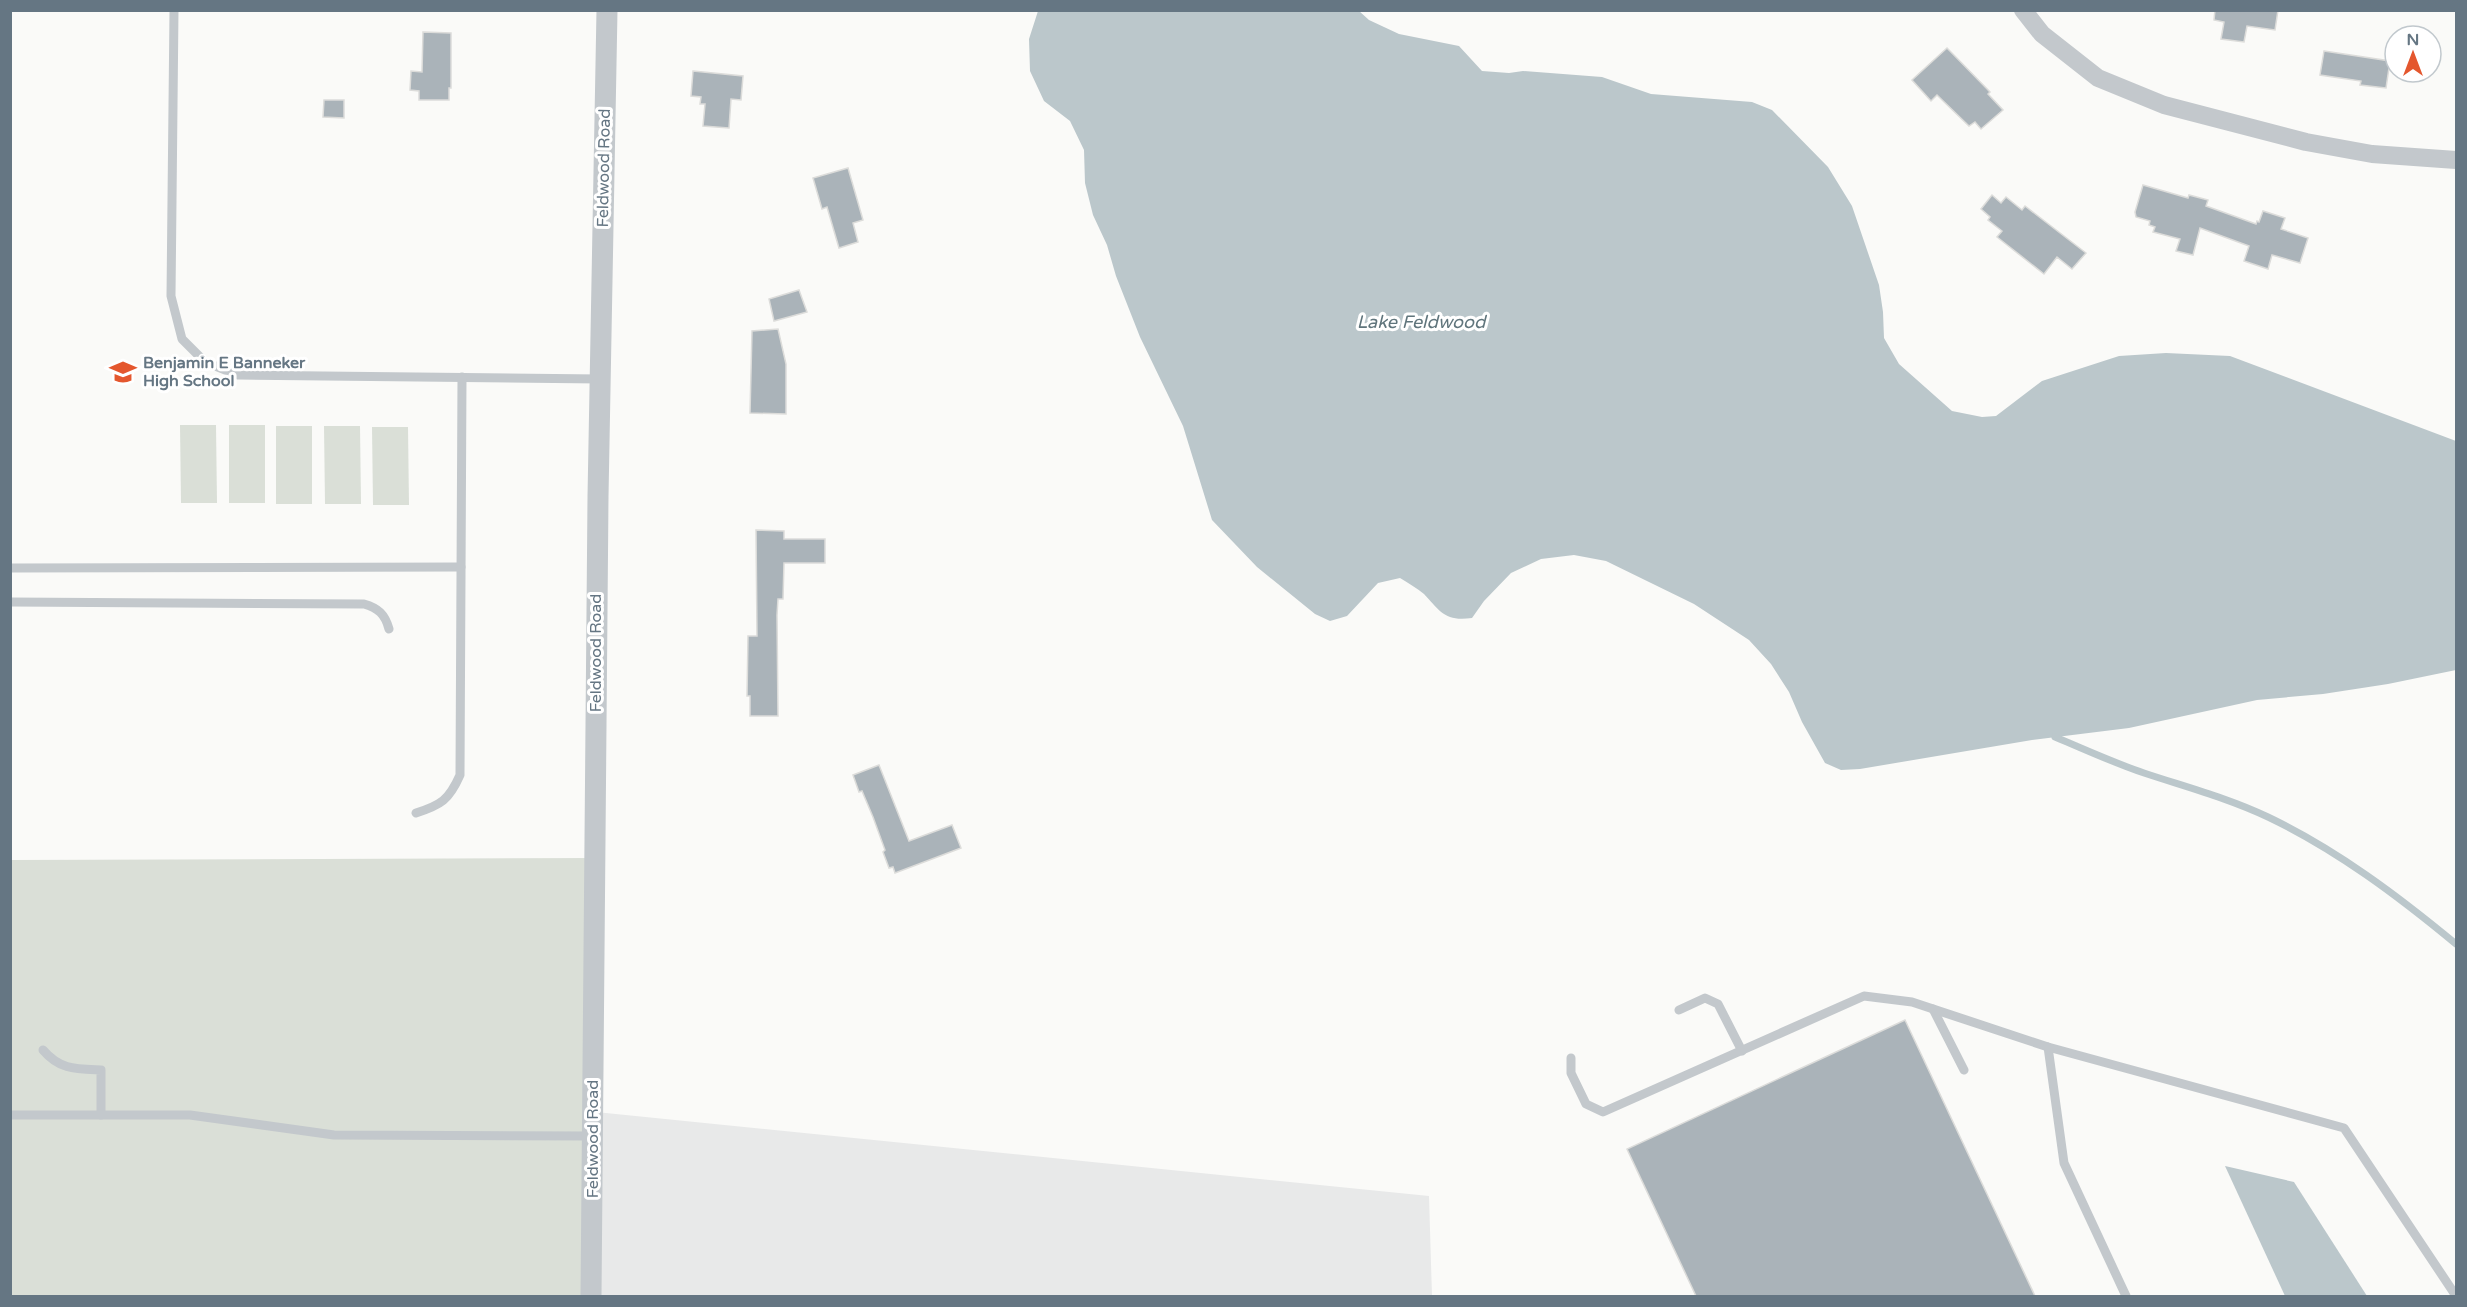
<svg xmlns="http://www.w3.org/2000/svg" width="2467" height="1307" font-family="'Varela Round',sans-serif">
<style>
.built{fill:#e8e9e9}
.green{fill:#dadfd7}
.water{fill:#bbc7cb}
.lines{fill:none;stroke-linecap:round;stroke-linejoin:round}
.stream{stroke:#bbc7cb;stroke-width:7}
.building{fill:#aab3b9;stroke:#dcdcda;stroke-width:1.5}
.service{stroke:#c3c8cc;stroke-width:9}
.minor{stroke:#c3c8cc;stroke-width:18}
.tertiary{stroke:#c3c8cc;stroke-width:21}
.labels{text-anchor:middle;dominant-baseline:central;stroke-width:6;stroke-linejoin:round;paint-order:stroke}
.street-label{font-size:16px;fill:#657683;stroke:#fff}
.poi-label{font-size:16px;font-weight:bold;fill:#657683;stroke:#fff;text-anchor:start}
.water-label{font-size:18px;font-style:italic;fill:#60757c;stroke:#fff}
</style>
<rect width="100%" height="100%" fill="#fafaf8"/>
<path class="built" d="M596,1112l833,84 3,100h-844z"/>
<g class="green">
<path d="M180,425h36l1,78h-36z"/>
<rect x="229" y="425" width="36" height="78"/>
<rect x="276" y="426" width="36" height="78"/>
<path d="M324,426h36l1,78h-36z"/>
<path d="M372,427h36l1,78h-36z"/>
<path d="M595,858l-7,438h-577l-1,-436z"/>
</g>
<g class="water">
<path d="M1038,11h321l10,9 30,14 60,12 23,25 27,2 14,-2 79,6 49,17 101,8 20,8 56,57 24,39 27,79 4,27 1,26 15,26 53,47 30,6 14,-1 46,-35 77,-25 47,-3 64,3 226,85v229l-68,14 -65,10 -66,6 -128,28 -97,12 -172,29 -19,1 -16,-7 -23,-41 -13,-30 -18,-28 -22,-24 -55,-36 -88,-43 -32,-6 -33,4 -30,14 -27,28 -12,17c-27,4 -32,-7 -48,-24 -7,-6 -16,-11 -24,-16l-22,5 -31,33 -17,5 -15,-7 -58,-47 -45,-47 -29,-94 -43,-89 -24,-61 -9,-31 -14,-30 -8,-32 -1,-33 -14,-29 -26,-20 -14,-30 -1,-32z"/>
<path d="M2225,1166l69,16 73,114h-82z"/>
</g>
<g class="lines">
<path class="stream" d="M2055,737c29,12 59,26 89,36 42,14 84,25 124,44 69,33 130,79 188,127"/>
</g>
<g class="building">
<path d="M2215,10h63l-3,20 -28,-4 -3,16 -23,-3 3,-17 -10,-2z"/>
<path d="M423,32l28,1v55h-2v12h-30v-9l-9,-1 1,-19 11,1z"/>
<path d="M1947,48l43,44 -2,2 15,16 -22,19 -6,-7 -6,4 -32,-31 -6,6 -19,-21z"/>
<path d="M2324,51l66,10 -4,27 -26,-3 1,-4 -41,-6z"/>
<path d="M693,71l50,5 -2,24 -10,-1 -2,29 -26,-2 2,-22h-5l1,-7 -10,-1z"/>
<path d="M324,100h20v18l-21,-1z"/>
<path d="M848,168l15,52 -10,3 5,19 -19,6 -12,-41 -5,2 -9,-31z"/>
<path d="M2143,185l45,13 1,-3 19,5 -2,6 50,18 1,-3 2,1 4,-11 22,7 -4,11 27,9 -8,25 -28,-8 -4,14 -24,-8 5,-15 -49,-18 -7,27 -17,-4 4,-12 -27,-7 2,-5 -6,-2 1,-4 -14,-4 -1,-5z"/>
<path d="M1992,195l9,8 5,-6 16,13 3,-4 61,47 -14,16 -15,-12 -13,17 -47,-37 5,-6 -14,-11 2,-3 -9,-8z"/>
<path d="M799,290l8,22 -33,9 -5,-22z"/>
<path d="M778,329l8,35v50l-36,-1 2,-82z"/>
<path d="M756,530l28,1v8h41v24h-41l-1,36h-5l-1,16 1,101h-28v-20h-3l1,-60h9z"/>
<path d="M879,765l30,76 43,-16 9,23 -66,25 -2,-6 -4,1 -6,-16 2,-2 -12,-33 -11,-26 -3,1 -6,-17z"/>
<path d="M1905,1020l130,276h-339l-69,-147z"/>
</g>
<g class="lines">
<g class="service">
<path d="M174,10l-3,286 11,43 23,23 33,13 362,4"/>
<path d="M10,568l451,-1"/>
<path d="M10,602l354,2c14,4 21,10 25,25"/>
<path d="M416,813c25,-8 33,-13 44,-38l2,-398"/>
<path d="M1933,1009l31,61"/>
<path d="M1679,1010l26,-12 13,6 24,47"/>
<path d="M2048,1047l16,116 62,133"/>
<path d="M43,1050c17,20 33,19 58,20v45"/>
<path d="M1571,1058v15l15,31 17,8 261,-116 48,6 136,45 296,81 112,168"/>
<path d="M10,1115h180l144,20 259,1"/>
</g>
<path class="minor" d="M2023,10l19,24 56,44 66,27 142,37 66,12 84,6"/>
<path class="tertiary" d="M591,1296l7,-799 9,-487"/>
</g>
<defs>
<symbol id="school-bare" viewBox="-9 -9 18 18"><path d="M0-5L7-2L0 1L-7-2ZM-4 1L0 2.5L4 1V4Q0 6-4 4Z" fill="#e4572e" stroke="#fff" stroke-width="2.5" paint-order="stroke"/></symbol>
</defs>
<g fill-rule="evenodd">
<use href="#school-bare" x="104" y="353" width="38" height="38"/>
</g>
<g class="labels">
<g class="street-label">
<text transform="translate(604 168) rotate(-89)">Feldwood Road</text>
<text transform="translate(596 653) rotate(-90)">Feldwood Road</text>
<text transform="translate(593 1139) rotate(-90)">Feldwood Road</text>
</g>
<g class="poi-label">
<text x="143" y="363">Benjamin E Banneker<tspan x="143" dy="18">High School</tspan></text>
</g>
<g class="water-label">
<text x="1421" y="322">Lake Feldwood</text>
</g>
</g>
<rect width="2467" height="1307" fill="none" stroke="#657683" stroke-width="24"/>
<g transform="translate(2413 54)"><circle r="28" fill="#ffffff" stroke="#c1c8cd" stroke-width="1.5"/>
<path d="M0-4.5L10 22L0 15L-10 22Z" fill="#e4572e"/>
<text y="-9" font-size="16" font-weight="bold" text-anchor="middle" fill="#657683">N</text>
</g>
</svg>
